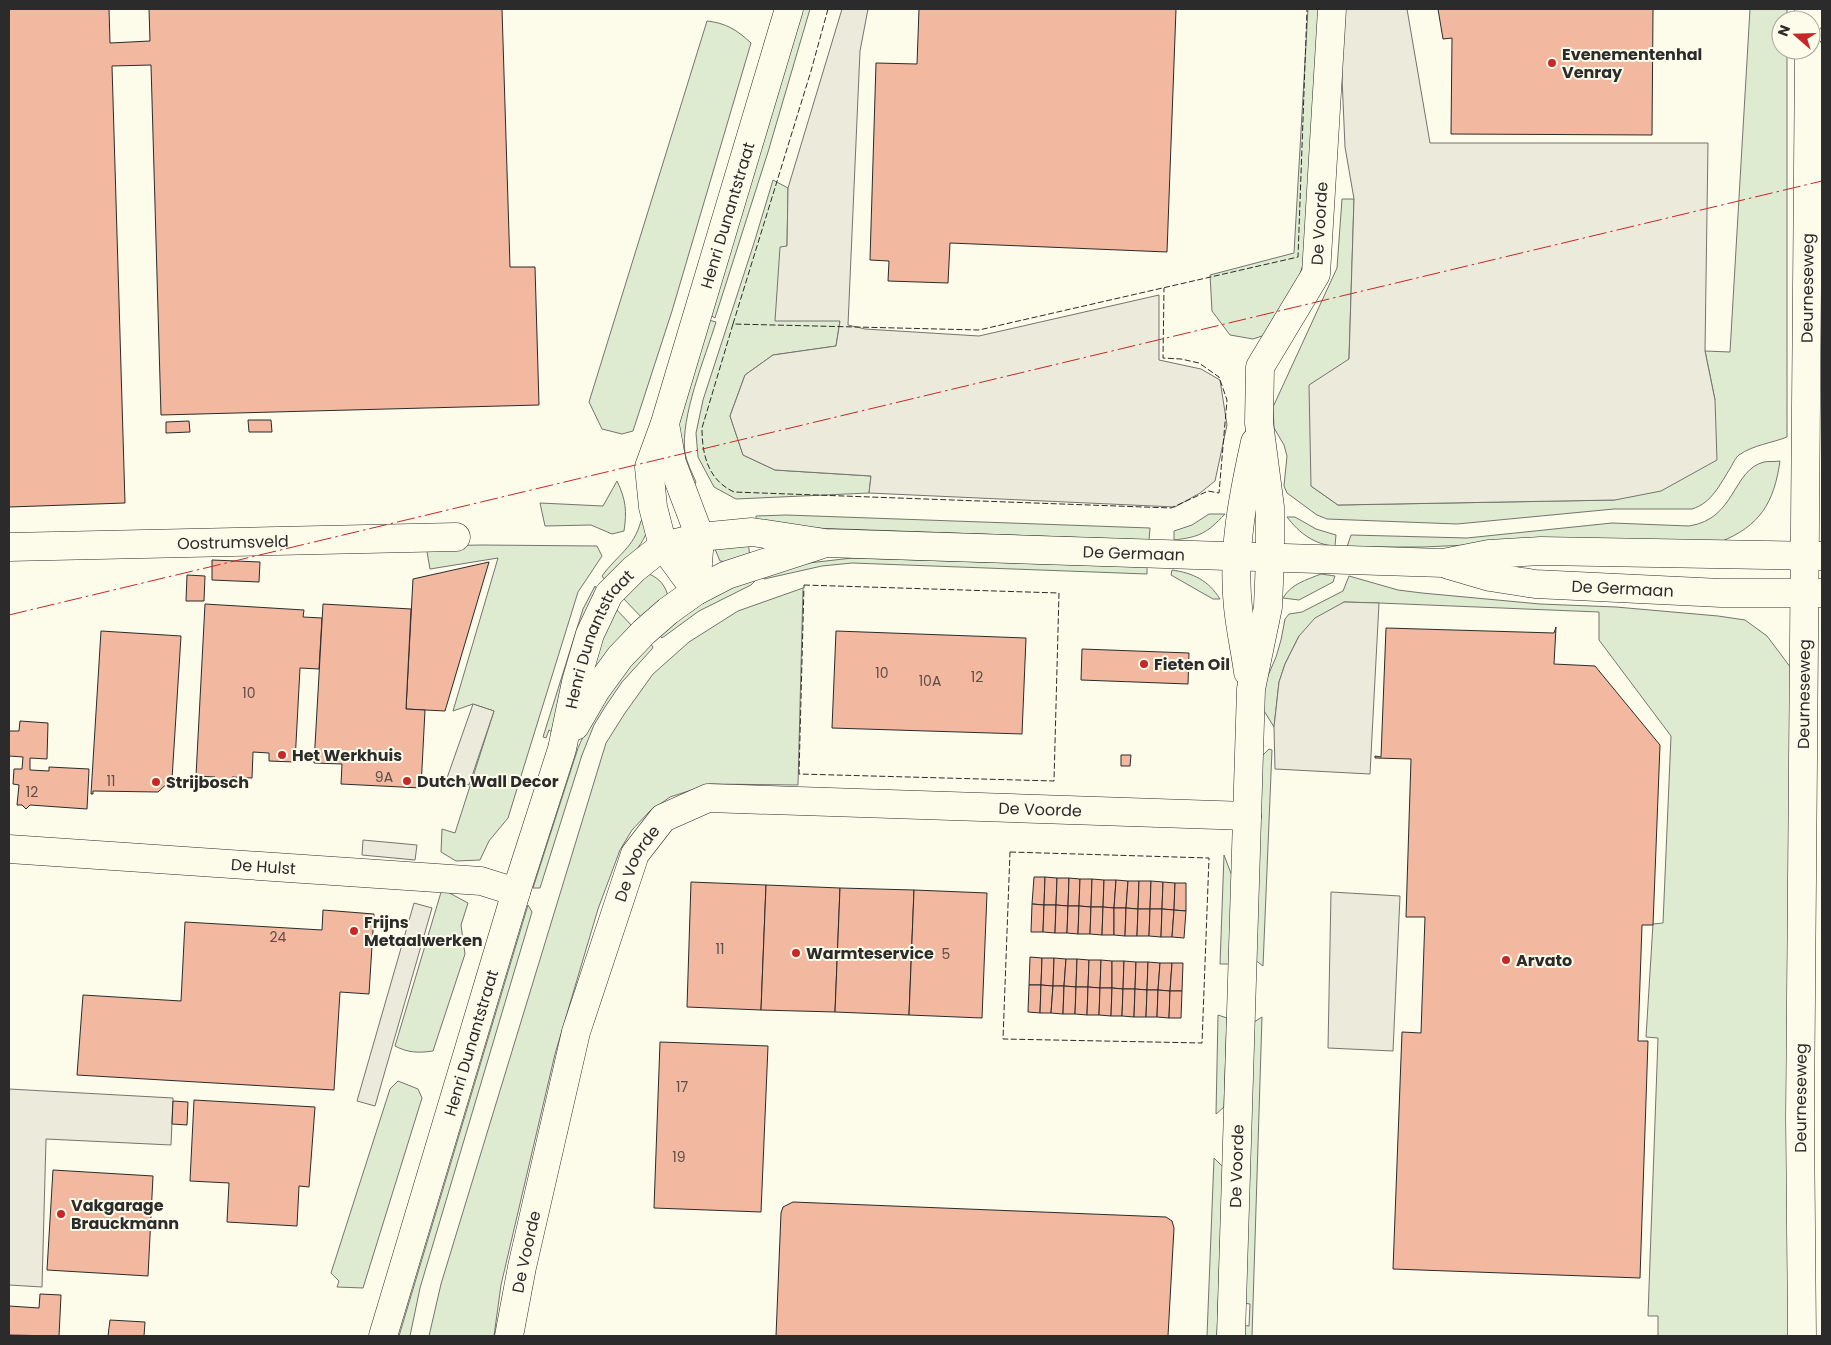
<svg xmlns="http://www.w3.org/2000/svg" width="1831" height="1345" font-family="Poppins,sans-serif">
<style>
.green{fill:#deebd1;stroke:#74746e}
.parking{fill:#eceadb;stroke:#74746e}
.building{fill:#f2b8a0;stroke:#2b2b2b}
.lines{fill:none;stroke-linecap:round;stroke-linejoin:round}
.minor-casing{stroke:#2b2b2b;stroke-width:29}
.major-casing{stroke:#2b2b2b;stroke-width:29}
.minor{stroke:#fdfbea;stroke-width:28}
.major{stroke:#fdfbea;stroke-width:28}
.fence{stroke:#2b2b2b;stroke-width:1;stroke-dasharray:6 2.5;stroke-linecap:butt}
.power{stroke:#c62828;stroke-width:1;stroke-dasharray:18 4 2.5 4;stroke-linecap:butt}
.poi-dot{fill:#c62828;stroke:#fdfbea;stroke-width:2}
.labels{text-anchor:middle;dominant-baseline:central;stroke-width:4;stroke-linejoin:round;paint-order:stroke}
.number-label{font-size:14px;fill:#5d4e48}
.poi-label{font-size:16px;font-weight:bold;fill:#2b2b2b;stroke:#fdfbea;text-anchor:start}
.street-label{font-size:16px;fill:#2b2b2b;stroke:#fdfbea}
</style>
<rect width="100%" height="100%" fill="#fdfbea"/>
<g class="green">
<path d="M803,9h7l-42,143 -53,166 -5,-3z"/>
<path d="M1308,9h12l-12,239 -12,39 -28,47 -15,5 -23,-4 -18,-24 -2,-36 84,-22z"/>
<path d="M1750,9h37v11h-6v30h6v387c-15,6 -34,8 -48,18 -3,2 -6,8 -8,12 -11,17 -19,36 -39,42h-78l-157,15 -130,-5 -10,-4 -30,-22 -3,-7 3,-30 -3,-11 -10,-17 -1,-21 64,-139 5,-69h12l-5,160 -38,127 27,19 277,-5 100,-100 -10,-49 25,1z"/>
<path d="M707,21c19,2 30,9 44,22l-79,268 -39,120 -11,3 -20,-5 -13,-27z"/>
<path d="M773,180l15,8 -1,58 53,75 -4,25 -63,9 -28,20 -15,41 13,39 32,15 96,6 -2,17 -133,6 -22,-12 -16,-30 -2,-24 7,-33 51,-157z"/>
<path d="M709,320l7,2c-11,36 -36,95 -31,131 2,10 7,20 11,29l-3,5 -16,-56z"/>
<path d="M1780,461c-6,42 -20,65 -60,81l-160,-1 -137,6h-76l4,-12 116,3 145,-15 77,3c47,-7 43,-56 75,-64 5,-1 11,0 16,-1z"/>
<path d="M617,481c9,19 10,30 7,50l-12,3 -21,-9 -46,1 -5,-23 63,3z"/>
<path d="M1209,514h16c-18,19 -25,23 -51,26v-9l18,-6z"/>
<path d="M786,515l364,13 -1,12 -393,-14v-10z"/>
<path d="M1287,517h8l21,12 20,6 -1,11c-20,-1 -36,-13 -48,-29z"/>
<path d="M646,518c9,22 -27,49 -41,62l-3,-4c16,-22 31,-27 39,-55z"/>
<path d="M748,541l2,17 -20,4 -10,-1 -5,-12z"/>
<path d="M482,545l115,1 5,10 -24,36 -70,226 -19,23 -9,19 -24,1 -15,-9 1,-23 13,4 39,-122 -21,-7 -20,7 45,-153 -68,11 -4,-23z"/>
<path d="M852,558l295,9v7l-295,-11 -30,3 -58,13v-7l27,-7z"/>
<path d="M1172,570c21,3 36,10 48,29h-7l-42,-24z"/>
<path d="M649,574c10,4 17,12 19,23l-23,24 -23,-24z"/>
<path d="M1321,574l14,2 -2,6 -34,18 -16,-2c8,-14 23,-18 38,-24z"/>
<path d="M753,576l2,5 -4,4 -52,26 -37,27 -4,-5 22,-18z"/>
<path d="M1349,576l49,14 24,3 118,11 76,3 102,9 27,4 22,16 24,32 -2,668h-131v-20h-10l10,-278 -12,-1 7,-113 10,-1 8,-187 -72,-96v-28l-220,-9 -35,-1 -45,34 -14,28 -6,18 -5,45 -13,-21 6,-28 9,-21 5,-17 4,-21 4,-5 13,-2 41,-21z"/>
<path d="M595,586l4,6 -47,140 -3,-2 -3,8 -3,-1 40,-128z"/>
<path d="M803,588l-5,197 -88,-1 -40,13 -21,15 -17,18 -12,20 -22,59 -43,145 -54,231 -7,51h-65l12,-52 165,-541 19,-30 28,-39 36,-32 49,-31z"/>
<path d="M615,608l19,20 -49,68 6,-43z"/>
<path d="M649,642l4,5 -1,2 -30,33 -17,25 -11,18 -12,30 -42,133h-7l45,-140 18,-40z"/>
<path d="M1269,749l3,1 -9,216 -8,-6 6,-203z"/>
<path d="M1224,855l8,21 -3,88h-9z"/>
<path d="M442,889l26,14 -7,22 4,29 -32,97c-14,2 -25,2 -38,-5z"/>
<path d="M528,905l4,7 -112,376 -10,48h-11z"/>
<path d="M1218,1015l9,3 -3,89 -8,7z"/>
<path d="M1262,1017l-10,319h-11v-11l8,1 1,-22 -7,-1 8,-279z"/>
<path d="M398,1081l20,8 4,9 -59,190 -26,-1 2,-6 -8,-8 59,-184z"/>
<path d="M1214,1158l9,9 -6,169h-10z"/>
</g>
<g class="parking">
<path d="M842,9h26l-8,42 -12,274 17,4 114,7 180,-41v65l42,9 19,11 7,45 -12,56 -15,12 -25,14 -306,-14 2,-17 -96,-6 -32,-15 -13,-39 15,-41 28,-20 63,-9 4,-25h-65l5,-74 7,-1 1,-58z"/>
<path d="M1339,9h68l23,134h278l-3,208 10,49 2,60 -56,31 -46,9 -277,5 -27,-19 -2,-101 40,-26 5,-160 -9,-52z"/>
<path d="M1344,602l35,1 -9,171 -95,-5 -1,-42 5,-45 6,-18 14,-28 16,-18z"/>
<path d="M473,704l21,7 -25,74 -22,-7z"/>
<path d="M363,840l54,5 -2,15 -53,-5z"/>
<path d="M1331,892l69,4 -7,155 -65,-3z"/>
<path d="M414,903l18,5 -57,198 -18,-5z"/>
<path d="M9,1089l164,9 -2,47 -125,-6 -4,148 -33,-2z"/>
</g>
<g class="building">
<path d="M9,9h100l1,34 40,-2 -1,-32h353l8,258h25l4,138 -378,10 -10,-350 -39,1 13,437 -116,4z"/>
<path d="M919,9h257l-9,243 -217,-9 -2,40 -60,-2 1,-20 -19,-1 6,-197 41,1z"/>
<path d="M1438,9h215l-1,126 -201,-1 1,-96 -9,1z"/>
<path d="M248,420h23l1,12h-23z"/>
<path d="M189,421l1,11 -24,1v-11z"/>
<path d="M212,560l48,2 -1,20 -47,-2z"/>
<path d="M489,562l-44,149 -39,-2 7,-130z"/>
<path d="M187,575l18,1 -1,25h-18z"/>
<path d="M205,604l99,6 -1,7 19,1 -3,51 -19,-1 -5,94 -26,-1v-8l-16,-1 -1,26 -20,-1v2l-18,3 1,-5 -19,-1z"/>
<path d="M323,604l88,5 -5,100 19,1 -4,78 -80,-4 1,-20 -28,-1z"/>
<path d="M1556,627l-2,37 41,2 65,79 -7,180h-11l-4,116h10l-8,237 -247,-9 9,-237 19,1 4,-116h-19l5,-158 -36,-1v-2l6,1 5,-129 168,5z"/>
<path d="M101,631l80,5 -9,143 -14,13 -65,-1v3h-2z"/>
<path d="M836,631l190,7 -4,96 -190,-6z"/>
<path d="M1082,649l107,4 -1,31 -107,-4z"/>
<path d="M20,721l28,2 -1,36 -17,-1v12l19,1v-4l40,2 -2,40 -57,-4 -4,4 -4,-4h-5l2,-20 -6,-1 1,-15h8l1,-12 -14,-1v-25h10z"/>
<path d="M1121,755h10l-1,11h-9z"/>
<path d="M1034,877h11l-1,28 -12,-1z"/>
<path d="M1045,877l12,1 -1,27h-12z"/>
<path d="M1057,878h12l-1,28 -12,-1z"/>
<path d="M1069,878l11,1 -1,27h-11z"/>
<path d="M1080,879h12l-1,28 -12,-1z"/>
<path d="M1092,879l12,1 -1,27h-12z"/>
<path d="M1104,880h12l-2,28 -11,-1z"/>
<path d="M1116,880l12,1 -2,27h-12z"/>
<path d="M1128,881h11l-1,28 -12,-1z"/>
<path d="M1139,881h12l-1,28h-12z"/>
<path d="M1151,881l12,1 -1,27h-12z"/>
<path d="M691,882l75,3 -5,125 -74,-3z"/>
<path d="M1163,882l12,1 -1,27 -12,-1z"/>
<path d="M1175,883h11v28l-12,-1z"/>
<path d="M766,885l74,3 -5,124 -74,-2z"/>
<path d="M840,888l74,2 -5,125 -74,-3z"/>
<path d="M914,890l73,3 -5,125 -73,-3z"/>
<path d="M1032,904l12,1 -1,27h-12z"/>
<path d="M1044,905h12l-1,28 -12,-1z"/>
<path d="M1056,905l12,1 -1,27h-12z"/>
<path d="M1068,906h11l-1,28 -11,-1z"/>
<path d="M1079,906l12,1 -1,27h-12z"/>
<path d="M1091,907h12l-1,28 -12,-1z"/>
<path d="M1103,907l11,1v27h-12z"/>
<path d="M1114,908h12l-1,28 -11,-1z"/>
<path d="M1126,908l12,1 -1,27h-12z"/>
<path d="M1138,909h12l-1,27h-12z"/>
<path d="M1150,909h12l-1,28 -12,-1z"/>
<path d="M1162,909l12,1 -2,27h-11z"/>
<path d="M323,910l51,4 -5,80 -29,-2 -6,98 -257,-15 6,-80 98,6 4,-79 137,8z"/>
<path d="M1174,910l12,1 -2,27 -12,-1z"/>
<path d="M1030,957l12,1 -1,27h-12z"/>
<path d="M1042,958h12l-1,28 -12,-1z"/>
<path d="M1054,958l12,1 -2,27h-11z"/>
<path d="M1066,959h11l-1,28 -12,-1z"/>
<path d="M1077,959l12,1 -1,27h-12z"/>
<path d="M1089,960h12l-1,28 -12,-1z"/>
<path d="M1101,960l11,1v27h-12z"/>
<path d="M1112,961h12l-1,28 -11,-1z"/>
<path d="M1124,961l12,1 -1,27h-12z"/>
<path d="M1136,962h12l-1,28 -12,-1z"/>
<path d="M1148,962l12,1 -2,27h-11z"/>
<path d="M1160,963h12l-2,28 -12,-1z"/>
<path d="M1172,963h11l-1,28h-12z"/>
<path d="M1029,985h12l-1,28 -12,-1z"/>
<path d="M1041,985l12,1 -2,27h-11z"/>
<path d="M1053,986h11l-1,28 -12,-1z"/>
<path d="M1064,986l12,1 -1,27h-12z"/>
<path d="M1076,987h12l-1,28 -12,-1z"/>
<path d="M1088,987l12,1 -1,27h-12z"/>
<path d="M1100,988h12l-1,28 -12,-1z"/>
<path d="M1112,988l11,1 -1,27h-11z"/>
<path d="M1123,989h12l-1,28 -12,-1z"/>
<path d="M1135,989l12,1 -1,27h-12z"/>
<path d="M1147,990h11l-1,27h-11z"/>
<path d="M1158,990l12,1 -1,27 -12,-1z"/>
<path d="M1170,991h12l-1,27h-12z"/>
<path d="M660,1042l108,4 -7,166 -107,-4z"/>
<path d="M194,1100l121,7 -6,80 -10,-1 -2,40 -70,-4 2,-39 -39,-2z"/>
<path d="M173,1101l15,1 -1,23 -15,-1z"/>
<path d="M53,1170l100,6 -5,100 -101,-6z"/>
<path d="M793,1202l373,15 6,4 2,7 -6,108h-392l5,-123 2,-6z"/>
<path d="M40,1294l21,1 -2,41 -50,-1v-29l30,2z"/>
<path d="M110,1320l35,2 -1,14h-36z"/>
</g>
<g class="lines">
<defs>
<g id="minor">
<path d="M665,424l7,39 28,74 -4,54"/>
<path id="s1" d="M9,547l447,-10"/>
<path id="s2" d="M696,591l-33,-45 -10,-39 -4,-40 16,-44 124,-414"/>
<path d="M1248,672c-3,-22 -8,-44 -10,-65 -6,-56 5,-111 17,-165"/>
<path id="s3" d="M9,849l472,32 35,11"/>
<path id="s4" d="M509,1336l13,-69 54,-235 59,-178 28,-36 45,-20 539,18"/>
<path id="s5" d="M1231,1336l20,-647 17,-82 2,-49v-51l-11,-84 1,-56 56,-93 16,-265"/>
</g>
<g id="major">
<path d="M1809,20v-11"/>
<path id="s6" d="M1449,565l41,12 45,7 186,9h101"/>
<path d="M575,726l21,-36 24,-33 24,-25 24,-21 28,-20 31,-16 93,-30"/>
<path id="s7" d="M383,1336l133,-444 46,-143 14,-67 14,-48 19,-40 25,-25 29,-23 37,-9 52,-5 73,11 618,20 46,-9 52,-3 281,5"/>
<path id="s8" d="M1802,1336l-2,-219 9,-1067"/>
</g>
</defs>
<use href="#minor" class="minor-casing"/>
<use href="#major" class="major-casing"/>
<use href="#minor" class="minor"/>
<use href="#major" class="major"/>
<g class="fence">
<path d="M828,9l-17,62 -78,253 246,6 319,-73 9,-248"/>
<path d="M733,324l-31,104c0,27 6,52 32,64l437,16 37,-17 11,2 8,-93 -8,-23 -20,-14 -18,-4 -18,-1 1,-70"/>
<path d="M804,585l255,8 -5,188 -255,-7z"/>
<path d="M1010,852l199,6 -7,185 -199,-4z"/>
</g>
<path class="power" d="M9,615l1813,-434"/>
</g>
<g class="poi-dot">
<circle cx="1552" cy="63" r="5"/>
<circle cx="1144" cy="664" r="5"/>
<circle cx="282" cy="755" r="5"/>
<circle cx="407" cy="781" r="5"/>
<circle cx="156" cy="782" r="5"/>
<circle cx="354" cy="931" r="5"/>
<circle cx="796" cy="953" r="5"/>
<circle cx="1506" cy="960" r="5"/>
<circle cx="61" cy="1214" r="5"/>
</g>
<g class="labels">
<g class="number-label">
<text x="882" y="673">10</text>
<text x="977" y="677">12</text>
<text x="930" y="681">10A</text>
<text x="249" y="693">10</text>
<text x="384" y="777">9A</text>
<text x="111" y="781">11</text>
<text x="32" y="792">12</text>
<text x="278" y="937">24</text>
<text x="720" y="949">11</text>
<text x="946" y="954">5</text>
<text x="682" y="1087">17</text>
<text x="679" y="1157">19</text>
</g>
<g class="poi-label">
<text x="1562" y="54">Evenementenhal<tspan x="1562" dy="18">Venray</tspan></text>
<text x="1154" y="664">Fieten Oil</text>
<text x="292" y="755">Het Werkhuis</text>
<text x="417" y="781">Dutch Wall Decor</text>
<text x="166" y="782">Strijbosch</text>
<text x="364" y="922">Frijns<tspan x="364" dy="18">Metaalwerken</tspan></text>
<text x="806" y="953">Warmteservice</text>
<text x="1516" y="960">Arvato</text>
<text x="71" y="1205">Vakgarage<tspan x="71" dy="18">Brauckmann</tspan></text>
</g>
<g class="street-label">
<text stroke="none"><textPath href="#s2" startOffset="400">Henri Dunantstraat</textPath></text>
<text stroke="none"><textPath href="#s5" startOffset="1131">De Voorde</textPath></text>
<text stroke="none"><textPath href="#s8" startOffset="1048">Deurneseweg</textPath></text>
<text stroke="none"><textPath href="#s1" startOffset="224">Oostrumsveld</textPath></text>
<text stroke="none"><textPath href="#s7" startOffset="1322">De Germaan</textPath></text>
<text stroke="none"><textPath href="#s6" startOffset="176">De Germaan</textPath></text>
<text stroke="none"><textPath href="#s7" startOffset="731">Henri Dunantstraat</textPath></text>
<text stroke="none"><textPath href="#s8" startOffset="642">Deurneseweg</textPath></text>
<text stroke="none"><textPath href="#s4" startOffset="926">De Voorde</textPath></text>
<text stroke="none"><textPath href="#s4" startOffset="491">De Voorde</textPath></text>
<text stroke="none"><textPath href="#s3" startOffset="255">De Hulst</textPath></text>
<text stroke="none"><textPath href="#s7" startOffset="306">Henri Dunantstraat</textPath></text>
<text stroke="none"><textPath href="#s8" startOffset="238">Deurneseweg</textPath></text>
<text stroke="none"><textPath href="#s5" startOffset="170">De Voorde</textPath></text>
<text stroke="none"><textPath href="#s4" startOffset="86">De Voorde</textPath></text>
</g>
</g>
<rect width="1831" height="1345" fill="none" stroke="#2b2b2b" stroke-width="20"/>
<g transform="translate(1796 35) rotate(290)"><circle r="24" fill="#fdfbea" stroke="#a9a89e"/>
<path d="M0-4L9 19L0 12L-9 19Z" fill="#c62828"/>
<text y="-8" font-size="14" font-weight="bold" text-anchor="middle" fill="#2b2b2b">N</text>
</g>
</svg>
